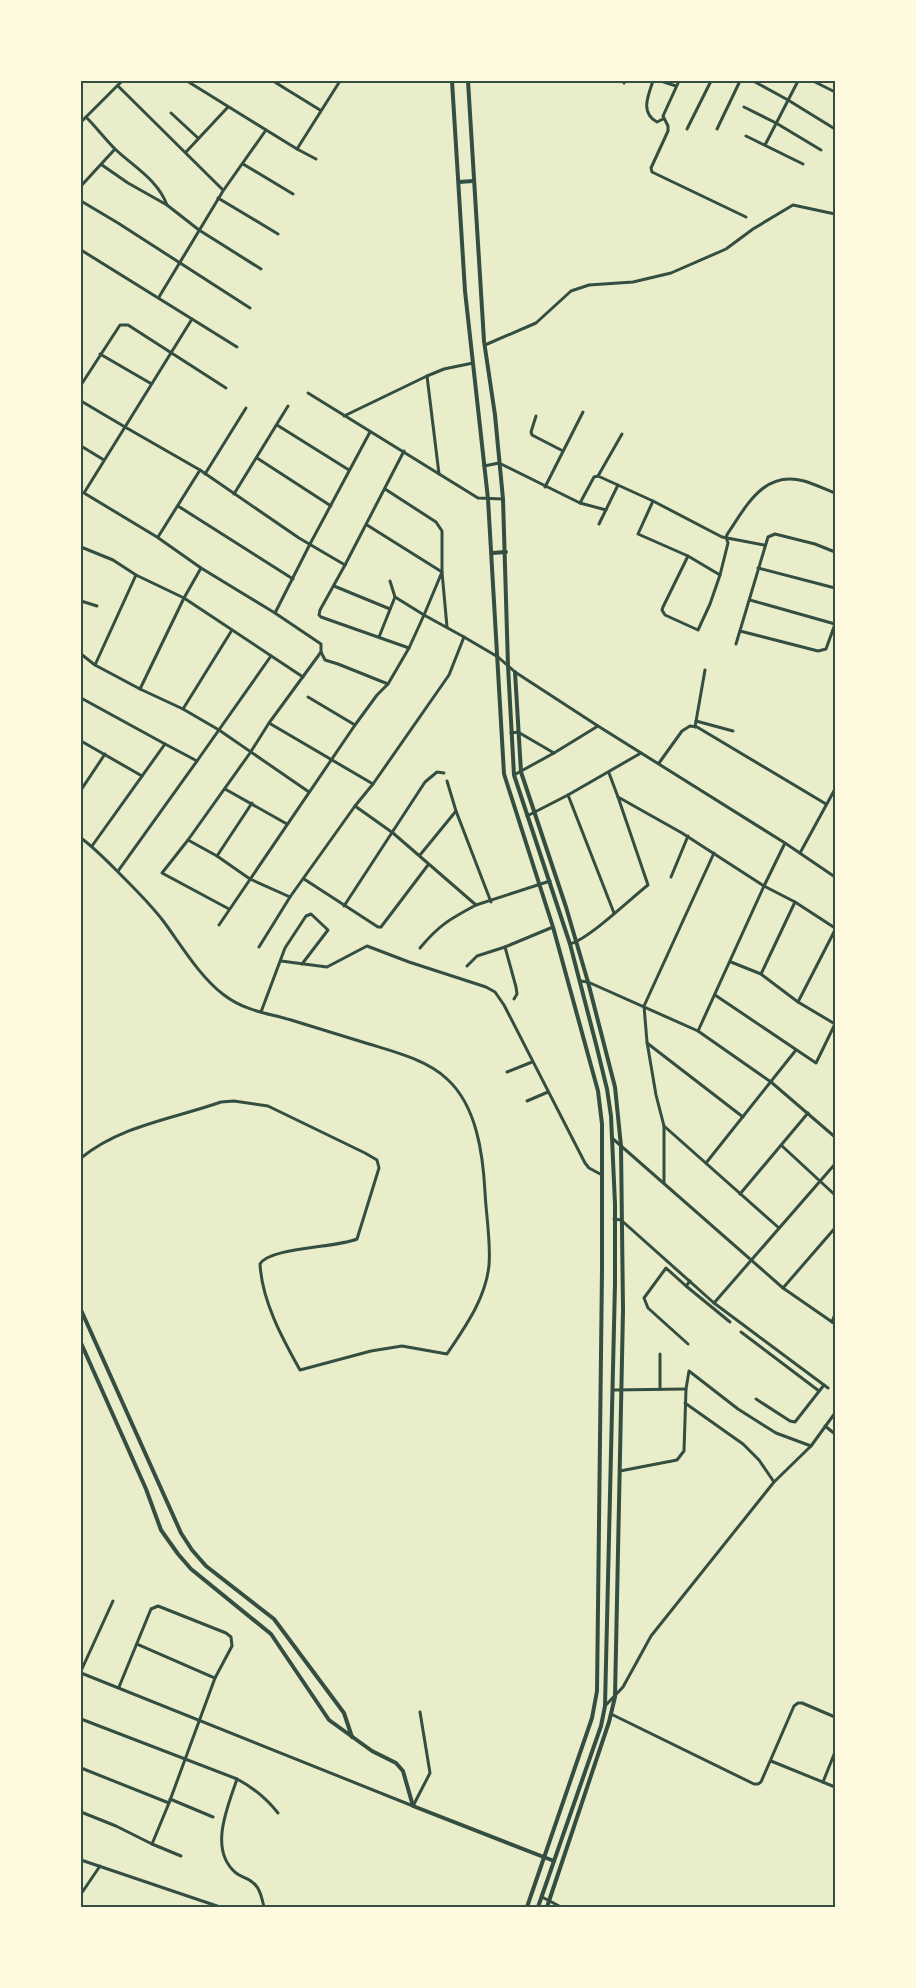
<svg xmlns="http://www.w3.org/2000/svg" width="916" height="1988" font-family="Cabin,sans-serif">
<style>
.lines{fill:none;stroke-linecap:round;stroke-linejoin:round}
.minor{stroke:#344e41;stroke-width:3}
.tertiary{stroke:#344e41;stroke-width:4}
.secondary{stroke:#344e41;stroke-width:4}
.neatline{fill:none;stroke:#344e41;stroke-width:2}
</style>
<rect width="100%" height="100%" fill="#e9edc9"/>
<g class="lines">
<g class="minor">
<path d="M122,81l-36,36c10,10 19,22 29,32 19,18 43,31 52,56"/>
<path d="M187,81l110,68 43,-68"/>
<path d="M273,81l47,29"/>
<path d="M653,81c-5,15 -13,32 4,41l6,-3"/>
<path d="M661,81l15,5"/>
<path d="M679,81l-16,35 5,10v5l-17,37 1,4 94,45"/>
<path d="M813,81l22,11"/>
<path d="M755,82l33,18 47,29"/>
<path d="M624,83l1,-2"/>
<path d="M118,86l105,104"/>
<path d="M744,107l32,16 45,27"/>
<path d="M171,113l27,25"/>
<path d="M81,122l5,-5"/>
<path d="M687,129l24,-48"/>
<path d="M717,129l23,-48"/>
<path d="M746,136l57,28"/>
<path d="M765,145l33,-64"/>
<path d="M297,149l19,10"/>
<path d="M186,152l42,-45"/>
<path d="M243,164l50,30"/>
<path d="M102,165l26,18 39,22 32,25 62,39"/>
<path d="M81,186l34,-37"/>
<path d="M218,198l60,36"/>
<path d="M81,201l37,22 132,85"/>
<path d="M81,250l156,97"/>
<path d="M159,297l64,-106 43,-61"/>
<path d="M485,345l51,-22 35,-32 18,-6 44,-3 38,-9 55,-24 27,-20 40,-24 42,9"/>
<path d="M100,354l50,29"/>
<path d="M427,376l12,98"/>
<path d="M81,385l39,-60h8l98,63"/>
<path d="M308,393l170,105 25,1"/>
<path d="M81,401l44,26 67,-108"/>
<path d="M344,416l83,-40 17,-7 29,-6"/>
<path d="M536,416l-5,16 1,3 31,16"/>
<path d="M277,425l72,45"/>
<path d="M81,446l23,14"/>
<path d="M257,458l74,48"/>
<path d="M484,466l15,-3 81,40 26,7"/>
<path d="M205,474l41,-66"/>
<path d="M598,476l24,-42"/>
<path d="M545,487l38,-75"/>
<path d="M385,489l51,33 6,9v41l-18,43 -29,-18"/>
<path d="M234,494l54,-88"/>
<path d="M653,501l-15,33 50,22 32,19 8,-32 -2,-6 2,-4c19,-28 36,-63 76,-52 10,3 21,8 31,12"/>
<path d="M580,503l14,-26 4,-1 55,25 69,36 42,8"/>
<path d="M178,506l115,73"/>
<path d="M599,524l19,-39"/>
<path d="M367,525l75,47 5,55"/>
<path d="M158,537l42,-67"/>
<path d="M81,547l32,13 23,15 -41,90 -14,-11"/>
<path d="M688,556l-25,51 -1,3 3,5 33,15 12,-26 10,-29"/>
<path d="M345,565l59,-114"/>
<path d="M201,568l-44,-31 -73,-44 41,-66 75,43 99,68 46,27 -25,45 -1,5 2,2 88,31 15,-33 40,22"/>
<path d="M758,568l77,20"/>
<path d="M136,575l48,23 119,79"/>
<path d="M334,586l56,23"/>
<path d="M81,601l16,5"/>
<path d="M275,613l35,-69 60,-112"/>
<path d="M740,631l78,20 8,-2 9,-25 -85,-24"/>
<path d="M379,637l16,-40 -5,-16"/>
<path d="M736,644l32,-107 7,-3 40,10 20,8"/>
<path d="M321,652l4,8 13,4 50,20"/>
<path d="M95,665l45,24"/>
<path d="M308,697l47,28"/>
<path d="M81,698l84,46 -73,102"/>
<path d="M183,709l49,-79"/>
<path d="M696,721l37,10"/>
<path d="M269,723l104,61"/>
<path d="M695,727l10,-57"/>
<path d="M511,733l7,-1 36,21"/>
<path d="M81,741l61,35"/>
<path d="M197,761l74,-105"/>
<path d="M659,763l23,-32 8,-5 7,1 129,77"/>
<path d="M609,773l9,24"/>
<path d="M514,775l40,-22 44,-27"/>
<path d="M447,781l9,30 35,91"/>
<path d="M225,789l62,35"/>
<path d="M81,790l24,-36"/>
<path d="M568,795l46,118"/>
<path d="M355,806l38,27 83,72 74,-24"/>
<path d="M527,816l41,-21 73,-42"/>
<path d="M81,838c16,12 29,26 43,40 14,14 28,28 40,44 17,23 36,55 60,73 21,16 43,18 67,25 26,8 52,16 78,24 26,8 58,16 78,35 30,27 36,76 38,113 1,22 6,51 4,73 -3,33 -24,62 -42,89l-45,-8 -31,5 -71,19c-18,-32 -38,-69 -40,-106 10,-17 76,-16 97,-25l22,-71 -2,-8 -12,-7 -97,-47 -34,-5 -13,1c-48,17 -99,23 -140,56"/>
<path d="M188,840l-26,33 67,36"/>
<path d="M785,843l-21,43 31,16 40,26"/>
<path d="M800,853l35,-64"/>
<path d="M420,855l36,-44"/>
<path d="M217,856l35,-53"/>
<path d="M118,871l79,-110 -32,-17"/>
<path d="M671,877l17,-41"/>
<path d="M304,879l74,48h3l47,-62"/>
<path d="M290,897l-40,-18 -33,-23 -29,-16 62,-87 19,-30 52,-71v-8l-46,-31 -74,-45 -17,30 -44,91 43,20 36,21 90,62"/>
<path d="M344,906l81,-124 12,-10 7,1"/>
<path d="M219,925l136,-200 22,-30 11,-11 21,-36"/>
<path d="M570,944c19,-5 60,-45 78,-59l-30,-88 64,36 82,53 -66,145"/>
<path d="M259,947l31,-50 65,-91 18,-22 76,-109 15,-38 34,20 17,15 83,54 187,117 50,34"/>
<path d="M505,947l11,40 1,7 -3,5"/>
<path d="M420,948c19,-23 30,-29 56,-43"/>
<path d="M281,961l46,6 40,-21 42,16 77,25 9,5 9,13 81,158 4,5 13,7"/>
<path d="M731,962l30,12 37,28"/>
<path d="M467,966l10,-10 28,-9 48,-20"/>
<path d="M761,974l34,-72"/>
<path d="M580,981l8,1 110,49 73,51 64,55"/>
<path d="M715,995l101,68 19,-39 -37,-22 37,-72"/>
<path d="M261,1012l24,-64 21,-32 5,-2 17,16 -26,34"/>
<path d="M647,1043l96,74"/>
<path d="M507,1072l25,-10"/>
<path d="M527,1101l21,-9"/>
<path d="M664,1126l115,102"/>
<path d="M612,1138l171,150 52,36"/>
<path d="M781,1145l54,50"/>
<path d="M706,1163l90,-113"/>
<path d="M664,1183v-57l-8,-31 -9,-53 -3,-36 70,-153"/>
<path d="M740,1194l68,-81"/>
<path d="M614,1219l7,1 93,83 114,85"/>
<path d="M686,1286l44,36"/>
<path d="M783,1288l52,-60"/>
<path d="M714,1303l121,-139"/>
<path d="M832,1322l3,-8"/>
<path d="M741,1332l78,59"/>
<path d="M688,1344l-40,-36 -4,-10 22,-30 20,18 4,-5"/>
<path d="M660,1389v-35"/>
<path d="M613,1390l73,-1"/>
<path d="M756,1399l34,22 5,1 29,-37"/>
<path d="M685,1403l58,41 16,16 15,22"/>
<path d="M825,1426l10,8"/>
<path d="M620,1471l57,-11 7,-9 2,-62 3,-18 49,38 38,24 35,13"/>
<path d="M137,1644l78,34"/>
<path d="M81,1671l32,-70"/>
<path d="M81,1673l332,133 17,-33 -10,-61"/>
<path d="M605,1706l18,-19 28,-51 123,-154 37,-36 24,-33"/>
<path d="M611,1714l143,70h4l3,-2 33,-76 4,-3h4l33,14"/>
<path d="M81,1719l156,60c17,9 29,19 41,34"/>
<path d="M771,1761l64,26"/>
<path d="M81,1768l88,35 46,-125 17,-32 -1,-9 -5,-4 -68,-27 -7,3 -32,78"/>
<path d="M237,1779c-9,27 -29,71 -1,94 5,4 12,5 16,9 8,5 10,17 12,25"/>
<path d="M823,1782l12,-30"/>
<path d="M170,1799l43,18"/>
<path d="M81,1812l35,14 36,18 17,-41"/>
<path d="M152,1844l29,12"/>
<path d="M81,1860l139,47"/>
<path d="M81,1894l19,-28"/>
<path d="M542,1897l19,10"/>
</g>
<g class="tertiary">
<path d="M515,672l6,100 45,135 22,75 27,105 6,59 2,164 -8,387 -6,25 -62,185"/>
<path d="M81,1310l100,223 11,17 14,16 68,53 70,94 8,24"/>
<path d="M81,1343l65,146 15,41 17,24 13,15 80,65 58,86 43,31 24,12 7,8 10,35 141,55"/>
</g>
<g class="secondary">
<path d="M452,81l13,210 23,208 16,275 49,153 45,164 4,33v146l-5,421 -5,27 -65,189"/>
<path d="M468,81l16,260 11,74 8,84 5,167 6,109 56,169 26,100 11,45 4,27 4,88v80l-10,422 -4,20 -63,181"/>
<path d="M459,182l14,-1"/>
<path d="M492,553l14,-1"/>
</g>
</g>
<rect width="916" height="1988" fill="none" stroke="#fefae0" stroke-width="165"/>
<rect x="82" y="82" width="752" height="1824" class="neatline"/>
</svg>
